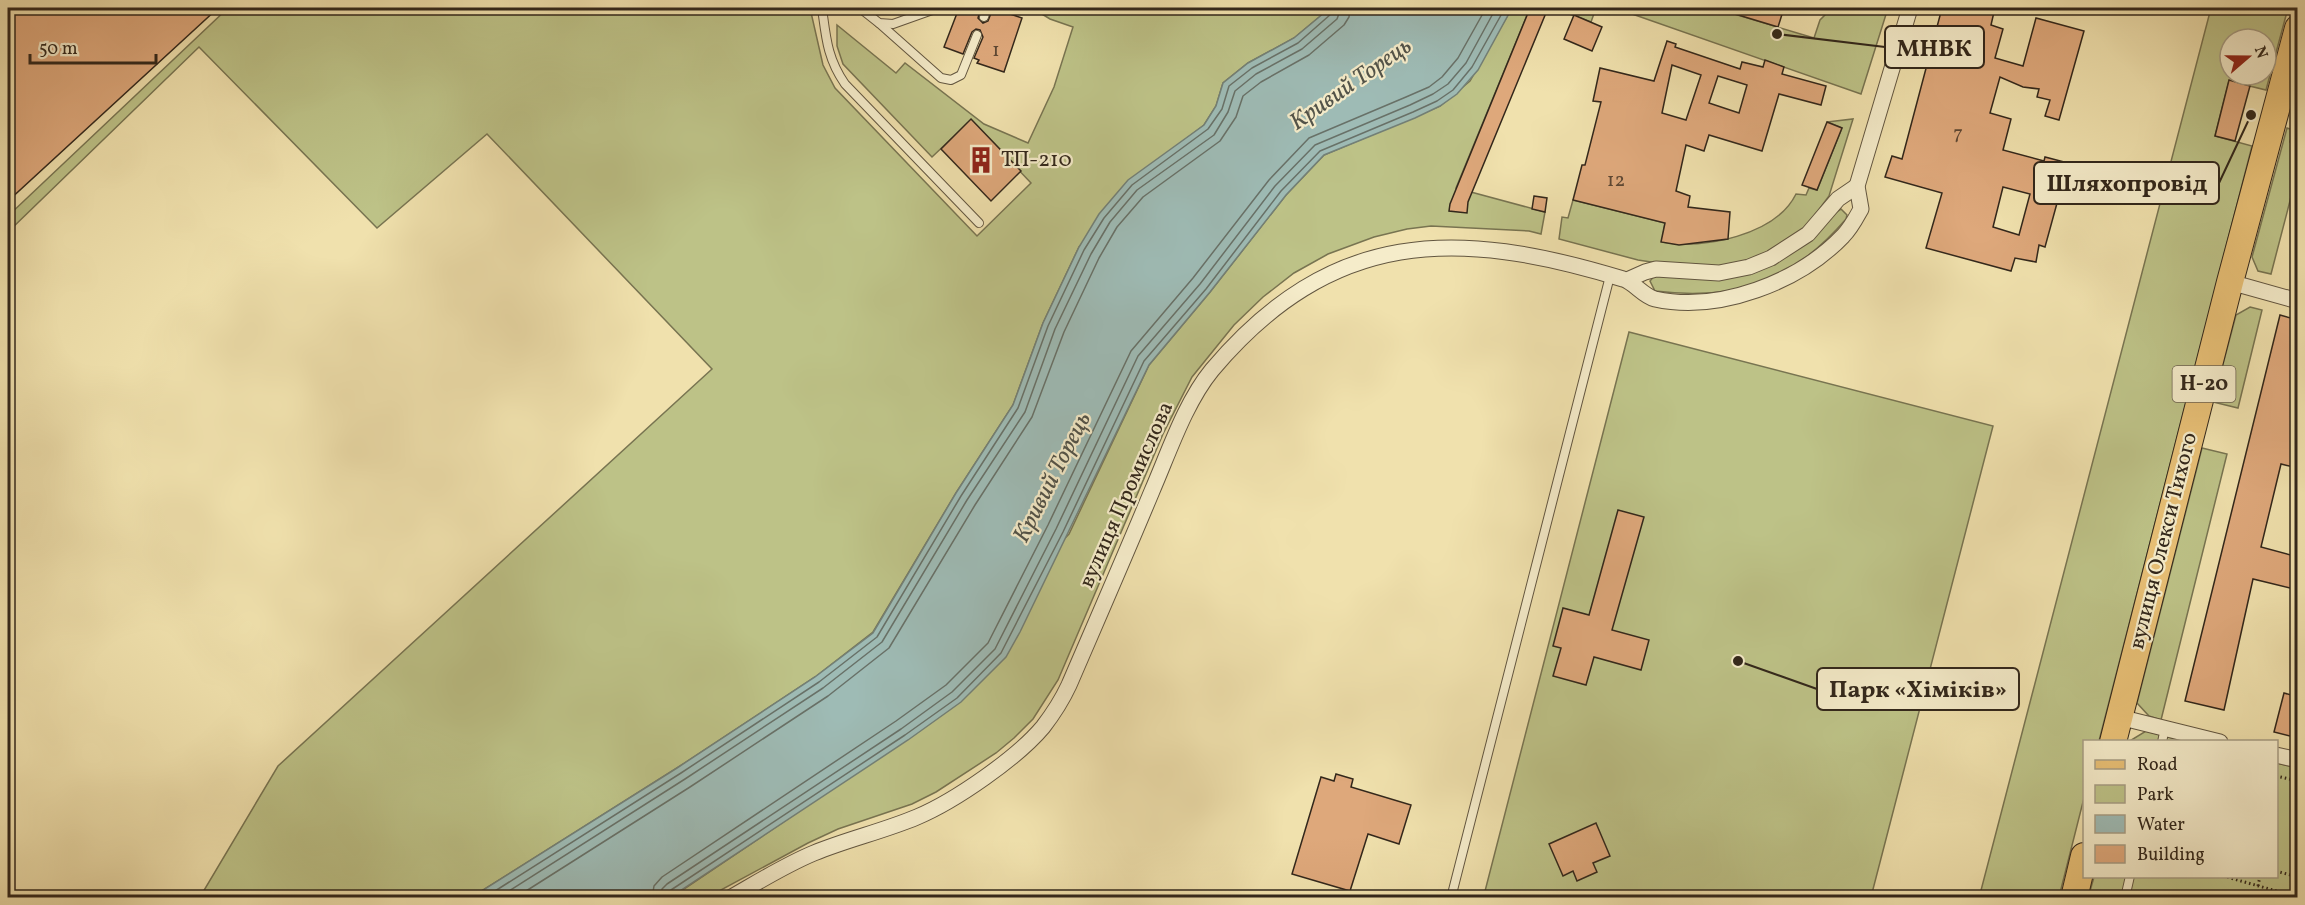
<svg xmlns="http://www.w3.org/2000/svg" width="2305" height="905" font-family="Vollkorn,serif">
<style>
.green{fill:#bdc287;stroke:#787451;stroke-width:1.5;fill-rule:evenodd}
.water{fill:#9ebbb5;stroke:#738077;stroke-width:1.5}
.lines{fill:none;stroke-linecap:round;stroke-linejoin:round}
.shore{stroke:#687168;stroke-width:1.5}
.building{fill:#dea87b;stroke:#32271b;stroke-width:1.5;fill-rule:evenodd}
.lane-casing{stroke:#625640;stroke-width:10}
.street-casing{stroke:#625640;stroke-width:17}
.primary-casing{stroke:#32271b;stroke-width:28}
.path{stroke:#32271b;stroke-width:3;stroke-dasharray:1.5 3;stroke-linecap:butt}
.lane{stroke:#f5ecca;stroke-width:8}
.street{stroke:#f5ecca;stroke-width:15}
.primary{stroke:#e8c076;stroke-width:26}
.labels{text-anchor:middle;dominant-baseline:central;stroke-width:4.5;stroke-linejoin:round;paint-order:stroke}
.number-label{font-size:20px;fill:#5d4733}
.shield{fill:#f5ecca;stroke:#6c6250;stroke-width:1.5}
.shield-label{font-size:21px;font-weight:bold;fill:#32271b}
.poi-label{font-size:22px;fill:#32271b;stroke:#f5ecca;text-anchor:start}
.street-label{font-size:22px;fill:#32271b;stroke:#f5ecca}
.water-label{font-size:24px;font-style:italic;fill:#525349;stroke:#f5ecca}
.leader{fill:none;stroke:#32271b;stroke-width:2}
.callout-dot{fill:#32271b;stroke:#f5ecca;stroke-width:2}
.callout{fill:#f5ecca;stroke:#32271b;stroke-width:2}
.callout-label{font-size:24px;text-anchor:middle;font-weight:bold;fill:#32271b}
</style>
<rect width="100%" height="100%" fill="#f0e1ad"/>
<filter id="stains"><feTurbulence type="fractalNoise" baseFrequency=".00333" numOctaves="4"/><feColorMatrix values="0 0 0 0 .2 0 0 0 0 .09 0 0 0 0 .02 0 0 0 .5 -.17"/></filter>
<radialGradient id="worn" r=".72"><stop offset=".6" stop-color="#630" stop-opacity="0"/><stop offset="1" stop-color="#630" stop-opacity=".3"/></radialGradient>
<g class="green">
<path d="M228,8h582l13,57 12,23 142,148 54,-53 -60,-63 -39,37 -89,-93 -6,-18v-21l59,48 9,-10 79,61 44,19 26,-56 19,-60 -23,-8 -18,-11h298l-36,30 -46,25 -25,20 -7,23 -12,19 -30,23 -95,99 -36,76 -30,82 -57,88 -83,139 -58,45 -138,91 -205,129h-272l78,-131 434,-397 -225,-235 -110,94 -178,-181 -191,185v-16z"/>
<path d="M1512,8h18l-74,180 89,24 -4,22 -12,-3 -98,-5 -24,3 -33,8 -46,17 -34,19 -31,24 -29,28 -42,52 -29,57 -105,246 -25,39 -19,19 -18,15 -60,39 -24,12 -74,25 -30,14 -100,54 -37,1 133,-90 265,-274 80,-169 61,-73 76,-97 38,-40 116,-49 30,-25z"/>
<path d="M1553,8h43l-5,14z"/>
<path d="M1615,8h99l100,30 6,-18 12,-12h56l-27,86z"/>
<path d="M2211,8h77l-22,82 -37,-9 -14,55 37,10 -153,595 -15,1v56l-25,99 -80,1zM2230,39h36v36h-36z"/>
<path d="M1853,119l-24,77 -26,35 -36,22 -33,13 -44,2 -52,-8 -79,-21 3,-22 6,1 5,-18 92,23 -3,19c41,8 114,-7 134,-48l10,1 3,-7 8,2 25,-62 -15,-6z"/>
<path d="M2287,128l6,2 -3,12 7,1v31l-26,100 -13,-3 -6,-14z"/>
<path d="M1841,209l6,6 -1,4c-54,63 -110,82 -191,72l-5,-10 6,-7 81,2z"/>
<path d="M2250,307l12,3 -24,98 -25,-6 23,-87z"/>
<path d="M1629,332l364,94 -122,471 -378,1 -9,-3z"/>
<path d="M2202,448l25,6 -66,266 -12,-4 -12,-13z"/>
<path d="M2146,731l41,11h-59z"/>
<path d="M2277,763l20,5v129l-209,1 6,-21 182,-1z"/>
</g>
<path class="water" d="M1330,8h182l-34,62 -21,24 -17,12 -25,12 -91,37 -38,40 -76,97 -61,73 -129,267 -14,25 -45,45 -53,38 -237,157h-199l205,-129 138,-91 58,-44 83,-140 57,-88 30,-82 36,-76 20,-33 29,-34 76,-55 12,-19 7,-23 25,-20 46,-25z"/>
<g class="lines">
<g class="shore">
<path d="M484,898l197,-125 138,-91 58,-45 84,-141 57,-88 30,-82 36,-76 20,-32 28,-33 76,-56 14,-20 7,-23 23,-18 46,-25 33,-29 2,-6"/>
<path d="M498,898l187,-119 138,-91 59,-46 85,-142 58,-88 30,-83 36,-75 19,-32 27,-32 77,-55 14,-23 7,-21 21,-17 46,-25 35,-30 4,-11"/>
<path d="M515,898l175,-111 138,-91 61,-48 86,-143 57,-88 32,-85 35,-74 18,-31 26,-30 77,-56 16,-24 7,-21 18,-14 48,-27 35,-30 5,-8 1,-9"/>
<path d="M652,898l2,-12 8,-9 234,-156 50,-36 42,-42 60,-118 83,-174 62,-73 76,-98 40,-42 97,-41 23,-10 13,-10 16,-19 28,-50"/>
<path d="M661,898l1,-9 5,-5 234,-155 51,-37 43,-43 61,-120 82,-173 62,-72 75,-98 40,-41 95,-40 23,-11 15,-10 18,-21 30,-55"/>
<path d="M669,898l2,-8 234,-155 52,-37 44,-45 62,-121 81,-171 62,-72 75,-98 39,-40 93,-39 24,-11 16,-11 19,-23 33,-59"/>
</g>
</g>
<g class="building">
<path d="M8,8h210l-210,193z"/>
<path d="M959,8h22l-3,10 5,5 5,-2 5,-13 29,10 -18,54 -27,-9 2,-3 -5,-2 9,-21 -3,-7 -4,-1 -4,3 -9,22 -19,-7z"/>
<path d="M1530,8h18l-80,194 -1,11 -18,-2 1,-7z"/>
<path d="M1725,8h59l-6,19 -53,-16z"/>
<path d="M1942,8h35l17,4 -3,13 12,4 -8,29 28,8 13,-48 48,13 -25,89 -14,-4 5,-16 -13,-3 2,-8 -16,-2 -23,-10 -10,36 21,6 -8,31 41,11 1,-4 23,6 -23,84 -6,-2 -3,17 -21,-4 -4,13 -85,-23 16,-55 -57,-16 7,-21 10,3zM2003,187l27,7 -11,41 -26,-8z"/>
<path d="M1574,15l28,12 -10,24 -28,-12z"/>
<path d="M1667,41l9,3 -1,3 65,22 2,-7 21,5 2,-7 19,7 -2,7 44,12 -5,19 -42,-11 -17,57 -53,-16 -5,16 -18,-6 -10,46 14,5 -2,11 42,5 -2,27 -49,6 -18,-3 4,-19 -92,-23 9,-35h3l16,-63 -8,-1 7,-33 54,13zM1672,65l29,10 -15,45 -24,-7zM1718,76l29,9 -8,28 -30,-10z"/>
<path d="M2229,80l21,6 -15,55 -20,-5z"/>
<path d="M971,119l50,52 -30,30 -50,-52z"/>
<path d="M1827,122l15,6 -25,62 -15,-5z"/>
<path d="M1534,196l13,2 -2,14 -13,-3z"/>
<path d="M2280,315l18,5v148l-17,-4 -20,83 37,10v33l-45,-11 -29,131 -39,-9z"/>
<path d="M1618,510l26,7 -32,113 37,10 -8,30 -47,-13 -8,28 -33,-9 8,-28 -8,-2 10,-38 26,7z"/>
<path d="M2284,693l14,4v41l-24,-6z"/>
<path d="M1336,774l17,5 -2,8 60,18 -12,39 -31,-10 -18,57 -58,-17 29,-97 13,4z"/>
<path d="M1596,823l14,33 -17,7 4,9 -20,9 -4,-10 -10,5 -14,-32z"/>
</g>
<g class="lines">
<defs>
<g id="lane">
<path d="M822,8c4,29 5,50 23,76l134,139"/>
<path d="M860,8l19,15 14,1 45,-16"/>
<path d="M984,17l3,-9"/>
<path d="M879,23l62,55 10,2 10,-5 16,-40"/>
<path d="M2162,742l3,-14"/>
<path d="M1452,893l9,5"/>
<path d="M1451,898l159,-622"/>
<path d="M2125,898l5,-22"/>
</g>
<g id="street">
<path d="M1627,280l18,-8 11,-3 63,4 30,-6 22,-9 37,-24 30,-35 19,-13"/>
<path d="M2230,282l68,19"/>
<path d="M2119,717l101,25"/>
<path d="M2276,755l22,5"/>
<path d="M730,898c28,-16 55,-33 84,-45 34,-14 70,-22 103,-36 38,-16 100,-59 126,-90 10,-13 19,-27 26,-42 28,-65 56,-129 83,-194 17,-39 33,-88 60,-121 120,-142 244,-142 411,-91 12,4 20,17 32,20 64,14 144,-17 188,-63 8,-8 13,-18 18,-27l-4,-23 53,-178"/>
</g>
<g id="primary">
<path d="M2113,742l117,-460 68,-254"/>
<path d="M2074,898l10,-42"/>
</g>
</defs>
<use href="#lane" class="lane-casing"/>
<use href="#street" class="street-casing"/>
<use href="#primary" class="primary-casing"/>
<g class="path">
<path d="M2276,776l22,5"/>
<path d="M2276,871l22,6"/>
<path d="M2223,876l75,21"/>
<path d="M2258,886l2,-10"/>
</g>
<use href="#lane" class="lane"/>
<use href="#street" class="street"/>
<use href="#primary" class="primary"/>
</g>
<defs>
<symbol id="building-bare" viewBox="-9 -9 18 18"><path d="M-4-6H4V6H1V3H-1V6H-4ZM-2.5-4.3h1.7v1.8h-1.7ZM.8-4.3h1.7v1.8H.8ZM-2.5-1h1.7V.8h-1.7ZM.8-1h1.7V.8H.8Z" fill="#8f2418" stroke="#f5ecca" stroke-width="2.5" paint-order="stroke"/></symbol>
</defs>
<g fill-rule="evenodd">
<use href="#building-bare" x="962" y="141" width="38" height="38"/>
</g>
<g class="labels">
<g class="number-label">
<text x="996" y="51">1</text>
<text x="1958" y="134">7</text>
<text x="1616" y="181">12</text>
</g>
<rect class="shield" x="2172.5" y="366" width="63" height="36" rx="4.5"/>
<g class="shield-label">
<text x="2204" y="384">Н-20</text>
</g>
<g class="poi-label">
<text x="1001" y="160">ТП-210</text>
</g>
<g class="street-label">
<text transform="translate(1127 495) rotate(-66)">вулиця Промислова</text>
<text transform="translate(2164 541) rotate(-76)">вулиця Олекси Тихого</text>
</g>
<g class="water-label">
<text transform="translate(1351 85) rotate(-35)">Кривий Торець</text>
<text transform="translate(1053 478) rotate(-63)">Кривий Торець</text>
</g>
</g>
<path class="leader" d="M1777 34L1885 47M2251 115L2219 183M1738 661L1817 689"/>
<g class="callout-dot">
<circle cx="1777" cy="34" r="6"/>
<circle cx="2251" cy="115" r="6"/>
<circle cx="1738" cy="661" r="6"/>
</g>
<g class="callout">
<rect x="1885" y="26" width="99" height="42" rx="6"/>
<rect x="2034" y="162" width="185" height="42" rx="6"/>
<rect x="1817" y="668" width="202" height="42" rx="6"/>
</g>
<g class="callout-label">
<text x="1934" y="56">МНВК</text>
<text x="2127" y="191">Шляхопровід</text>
<text x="1918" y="697">Парк «Хіміків»</text>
</g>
<rect width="2305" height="905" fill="none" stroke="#f0e1ad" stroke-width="30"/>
<rect x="9" y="9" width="2287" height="887" fill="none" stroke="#32271b" stroke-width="3"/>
<rect x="15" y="15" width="2275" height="875" fill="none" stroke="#32271b" stroke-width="1.5"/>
<rect x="2083" y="740" width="195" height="138" fill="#f5ecca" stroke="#a79d84" stroke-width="1.5"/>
<rect x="2095" y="760" width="30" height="9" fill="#e8c076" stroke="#a79d84" stroke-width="1.5"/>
<text x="2137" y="770" font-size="18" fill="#32271b">Road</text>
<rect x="2095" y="785" width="30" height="18" fill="#bdc287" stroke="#a79d84" stroke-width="1.5"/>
<text x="2137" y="800" font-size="18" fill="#32271b">Park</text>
<rect x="2095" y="815" width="30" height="18" fill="#9ebbb5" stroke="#a79d84" stroke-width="1.5"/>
<text x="2137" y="830" font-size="18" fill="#32271b">Water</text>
<rect x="2095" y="845" width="30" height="18" fill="#dea87b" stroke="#a79d84" stroke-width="1.5"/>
<text x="2137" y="860" font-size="18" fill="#32271b">Building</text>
<g transform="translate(2248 57) rotate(70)"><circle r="28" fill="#f5ecca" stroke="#a79d84" stroke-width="1.5"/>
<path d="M0-4.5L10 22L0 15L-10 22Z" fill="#8f2418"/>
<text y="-9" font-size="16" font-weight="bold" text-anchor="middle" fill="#32271b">N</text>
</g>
<path d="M30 54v9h126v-9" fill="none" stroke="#32271b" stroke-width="3"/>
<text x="39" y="54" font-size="18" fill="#32271b" stroke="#f5ecca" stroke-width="4.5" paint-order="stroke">50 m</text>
<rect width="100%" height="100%" filter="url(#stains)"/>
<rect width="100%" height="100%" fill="url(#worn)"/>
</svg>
